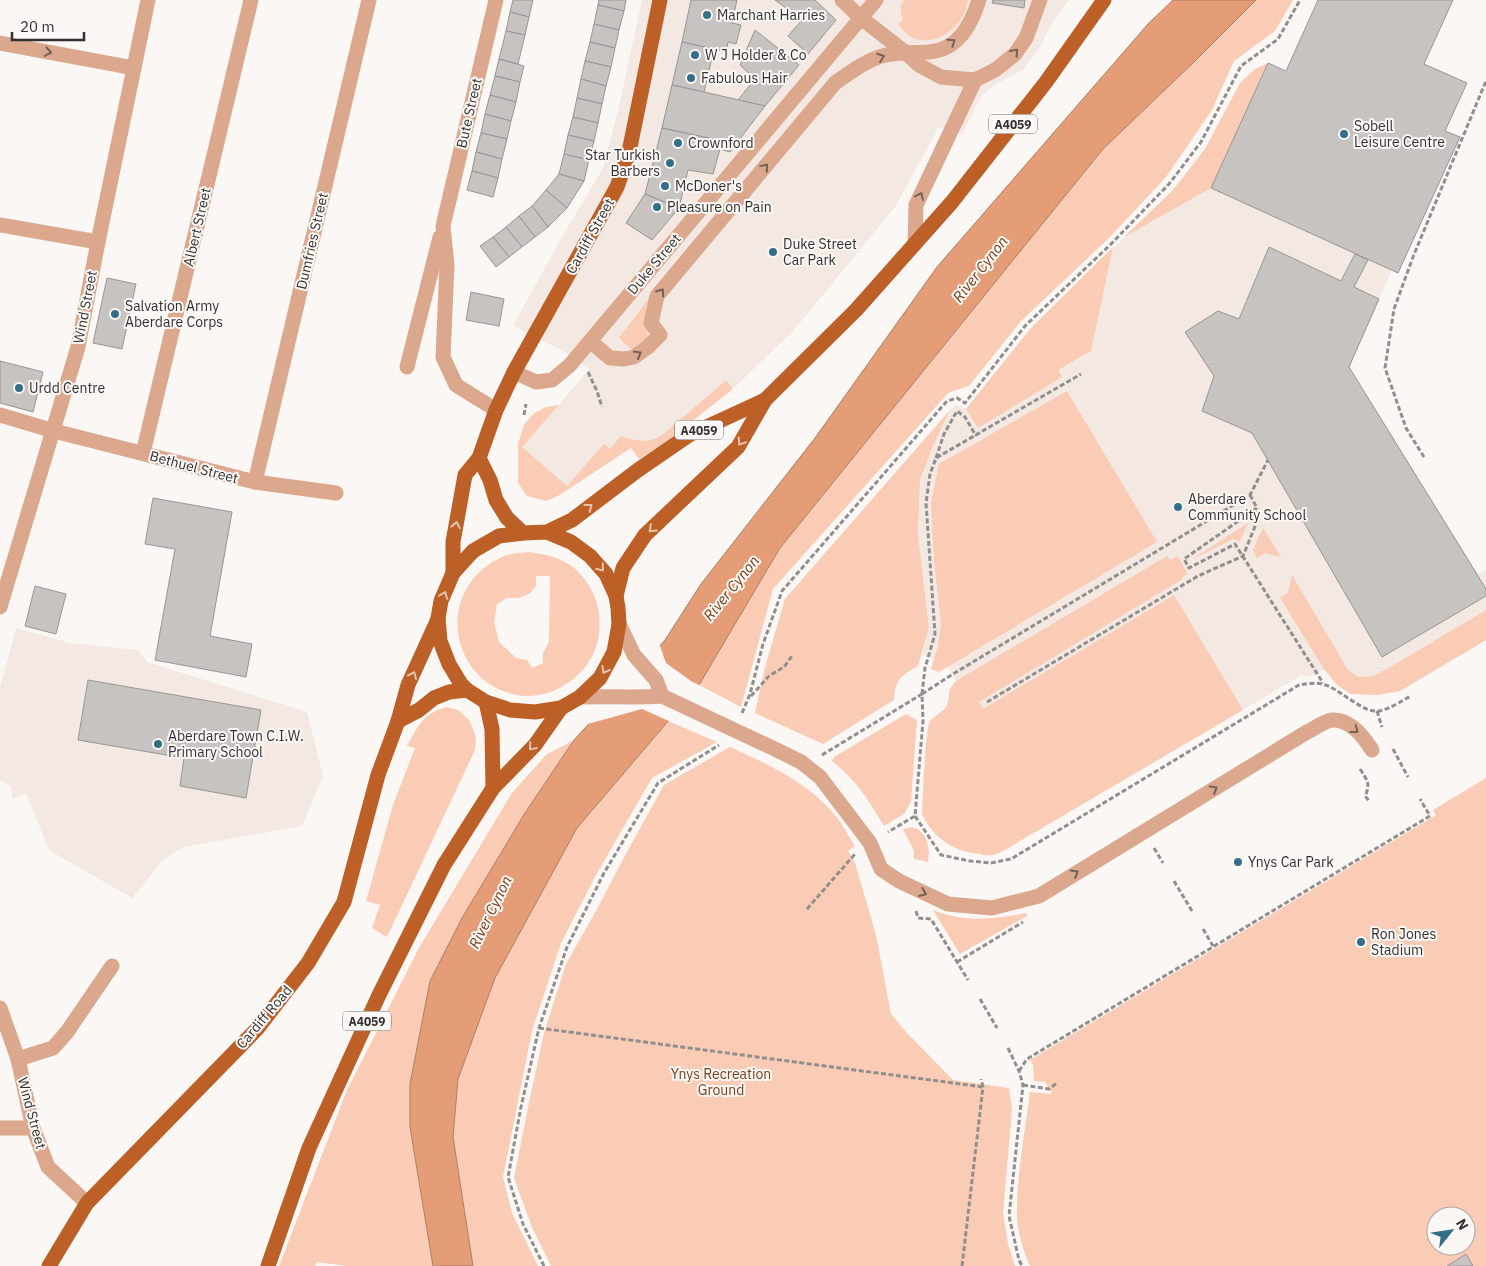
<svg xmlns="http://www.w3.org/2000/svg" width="1486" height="1266" font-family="'IBM Plex Sans',sans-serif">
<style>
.built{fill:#f3e8e2}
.green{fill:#faccb5;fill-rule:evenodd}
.water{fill:#e59d77;stroke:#af7d62}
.pier{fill:#faf7f5}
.building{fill:#c6c3c1;stroke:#989594}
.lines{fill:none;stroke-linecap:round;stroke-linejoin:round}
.path{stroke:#918f8d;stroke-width:3;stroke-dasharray:5 2.5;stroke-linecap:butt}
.minor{stroke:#dca88d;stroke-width:15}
.major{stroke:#bc6028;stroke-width:15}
.minor-bridge{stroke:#dca88d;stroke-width:15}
.oneway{stroke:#766155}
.oneway2{stroke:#e4c2ad}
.poi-dot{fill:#346f87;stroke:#faf7f5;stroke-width:2}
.labels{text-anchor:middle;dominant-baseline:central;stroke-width:4;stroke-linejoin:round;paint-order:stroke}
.shield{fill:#faf7f5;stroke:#6e6c6b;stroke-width:1}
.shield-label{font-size:12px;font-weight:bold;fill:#323130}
.poi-label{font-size:14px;fill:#323130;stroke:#faf7f5;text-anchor:start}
.street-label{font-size:14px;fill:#323130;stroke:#faf7f5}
.park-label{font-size:14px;fill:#7e3c14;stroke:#faf7f5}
.water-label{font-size:15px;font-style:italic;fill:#7b3a11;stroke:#faf7f5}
</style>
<rect width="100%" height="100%" fill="#faf7f5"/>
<g class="built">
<path d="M642,0h427l-17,24 -14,26 -15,20 -25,13 -16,12 -20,40 -23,-8 -44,80 -101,123 -61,59 -7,-9 -41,35 -22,23 -12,8 -23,-2 -62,47 -48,-8 4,-36 68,-78 -30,-20 -47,-23 46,-84 44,-74 15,-57z"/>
<path d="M1211,188l181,82 -43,97 129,207 7,-4 1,2v68l-86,51 -23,4 -26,-1 -14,-9 -13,-16 -13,8 -9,-2 -299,176 -43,-163 -15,-27 -23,-6 7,-27 -11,-94 2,-54 14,-36 16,-34 6,-6 10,5 65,-81 141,-137z"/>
<path d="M16,628l54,15 68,7 9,12 160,50 16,64 -21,50 -119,21 -20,13 -31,38 -83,-48 -23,-57 -13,6 -2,-12 -11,-7v-92z"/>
</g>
<g class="green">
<path d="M904,0h64c-3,26 -33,50 -59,36 -4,-3 -7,-8 -11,-12l5,-4c-2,-7 -4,-14 1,-20z"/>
<path d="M1256,0h37l-18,31 -41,30 -22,49 -46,67 -58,62 -87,82 -52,65 -21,7 -175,196 -32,118 -42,-22 81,-137 323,-399 91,-87z"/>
<path d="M1268,63l-57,125 -87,49 48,-46 33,-42 35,-66 15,-14z"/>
<path d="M1113,247l-22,104 -33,19 4,7 -84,51 -12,-19 65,-81z"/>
<path d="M650,297l-5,20 3,20 -4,6 -12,7 -13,-12z"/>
<path d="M726,380l7,9 -67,53 -27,17 -8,-11 -73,48 -12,5 -19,-5 -9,-13v-39l6,-19 9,-11 13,-7 13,-2 -37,42 45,39 37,-42 6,5 11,-13c15,5 26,8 40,0z"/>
<path d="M1067,391l90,151 -218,130 -8,-3 7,-23 3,-22 -7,-63 -3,-59 8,-38z"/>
<path d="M950,410l-16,34 -14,36 -2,54 11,94 -11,38c-17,9 -23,14 -24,34l-71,44 -68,-31 10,-46 20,-68z"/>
<path d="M1248,523l-8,18 -7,-2 -42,21z"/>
<path d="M1263,528l18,29 -17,-4 -7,5 -4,-8z"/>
<path d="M528,552c17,2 33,5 46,16 37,31 34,91 -8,116 -11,8 -26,12 -39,12 -74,-4 -96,-100 -31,-136 10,-6 21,-7 32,-8zM536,576h14l-1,66 -6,11v10l-11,5 -5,-8 -11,-2 -17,-16 -5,-20 3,-18 10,-6h11l11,-4 7,-8z"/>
<path d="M1167,556l3,4 8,-4 9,17 -6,7 -202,122 4,7 191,-114 69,115 -240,141c-4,2 -8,4 -12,4 -3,1 -8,0 -11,-1 -26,-2 -47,-16 -58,-40 1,-15 3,-84 8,-93 5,-6 14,-9 17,-16 5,-12 -2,-12 9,-24z"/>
<path d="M1292,575l56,95 10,7 15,-1 16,-8 97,-58v30l-86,51 -23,4 -26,-1 -14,-9 -13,-16 -44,-71 8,-5z"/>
<path d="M446,707l12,3 11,10 7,17 -1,13 -88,187 -15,-9 8,-23 -14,-4 27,-96 22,-57 -8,-2c11,-20 16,-32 39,-39z"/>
<path d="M906,714l11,6 -6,82 -7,12 -20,12c-16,-27 -27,-45 -52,-65l2,-4z"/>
<path d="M668,721l49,21 -65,36 -56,97 -35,68 -29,88 -29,146 9,36 26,53h-65l-20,-129 5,-58 37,-101 82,-150z"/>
<path d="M574,740l-49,73 -63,105 -32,63 -20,103v43l23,139h-86l-30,-4 -2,4h-36l68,-176 72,-142 93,-155 34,-38z"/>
<path d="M730,747c40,18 84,38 111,76 5,8 9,16 14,23l-7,5 7,12 21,72 15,79 16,19 46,47 56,8 3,22 -9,103 5,31 7,22h-464l-19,-39 -18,-49 15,-75 15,-70 22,-69 31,-55 31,-59 36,-65z"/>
<path d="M1486,778v488h-456c-6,-13 -12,-33 -13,-48 -1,-40 8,-86 13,-126l22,2 -7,-12 -11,-1 -1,-16 -3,-5 406,-245 -3,-5zM1436,1216h30v30h-30z"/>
<path d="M912,827c15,4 19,21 16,35l-14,-3v-8l-11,-22z"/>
<path d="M933,910c32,13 61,9 93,3l1,3 -67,38z"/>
</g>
<path class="water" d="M1173,0h83l-62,62 -91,87 -323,399 -81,137 -122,143 -82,150 -37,101 -5,58 20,129h-40l-23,-139v-43l20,-103 32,-63 63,-105 49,-73 91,-100 36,-56 114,-146 122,-171 211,-243z"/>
<path class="pier" d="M659,643l7,20 25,18 10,5 -30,36 -29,-13 -58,16z"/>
<g class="building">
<path d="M513,0h20l-4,17 -19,-5z"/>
<path d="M599,0h27l-2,11 -26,-6z"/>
<path d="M691,0h46l-5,23 9,2 -5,19 -8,-2 -2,10 -44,-10z"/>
<path d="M775,0h40l21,20 -28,34 -20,-18 14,-16z"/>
<path d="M993,0h32l-1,8 -32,-5z"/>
<path d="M1318,0h135l-29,64 43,19 -22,48 15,6 -62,136 -187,-85 57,-125 18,8z"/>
<path d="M598,5l26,6 -5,19 -25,-6z"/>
<path d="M510,12l19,5 -4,18 -19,-4z"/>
<path d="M594,24l25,6 -4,18 -25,-6z"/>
<path d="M755,30l44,35 -34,41 -27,-6 17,-21 -15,-14z"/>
<path d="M506,31l19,4 -7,29 -19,-5z"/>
<path d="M590,42l25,6 -4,19 -26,-6z"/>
<path d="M682,42l32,7 -10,43 -32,-7z"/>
<path d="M499,59l25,7 -4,16 -25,-6z"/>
<path d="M585,61l26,6 -5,19 -25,-7z"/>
<path d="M495,76l25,6 -4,20 -26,-7z"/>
<path d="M581,79l25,7 -4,18 -25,-6z"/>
<path d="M672,85l32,7 61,14 -29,38 -74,-16z"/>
<path d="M490,95l26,7 -5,19 -26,-7z"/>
<path d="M577,98l25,6 -4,19 -25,-6z"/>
<path d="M485,114l26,7 -4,18 -26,-6z"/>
<path d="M573,117l25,6 -4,18 -26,-6z"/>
<path d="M662,128l74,16 -6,8 -10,-3 -7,25 -25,-4 -9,38 -34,-14z"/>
<path d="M481,133l26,6 -5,20 -26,-7z"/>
<path d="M568,135l26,6 -5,19 -25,-6z"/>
<path d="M476,152l26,7 -4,19 -26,-7z"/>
<path d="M564,154l25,6 -5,21 -25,-7z"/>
<path d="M472,171l26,7 -5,19 -26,-7z"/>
<path d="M559,174l25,7 -17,27 -21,-18z"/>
<path d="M546,190l21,18 -19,19 -16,-21z"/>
<path d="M645,194l34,14 -27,32 -26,-17z"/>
<path d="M532,206l16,21 -13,10 -16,-21z"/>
<path d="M519,216l16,21 -13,10 -16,-20z"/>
<path d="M506,227l16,20 -13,10 -16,-20z"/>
<path d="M493,237l16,20 -13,10 -16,-21z"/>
<path d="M1269,247l72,34 14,-27 13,6 -14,27 25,12 -30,68 137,222v7l-104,61 -130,-224 -50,-22 12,-35 -29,-44 33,-21 21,8z"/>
<path d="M107,278l29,6 -14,65 -29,-6z"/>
<path d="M471,292l33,7 -5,27 -33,-6z"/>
<path d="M0,361l43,11 -10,40 -33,-9z"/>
<path d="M153,498l79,14 -22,124 42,8 -6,33 -91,-17 20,-111 -30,-5z"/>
<path d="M35,586l31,8 -10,40 -31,-8z"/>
<path d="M88,680l173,30 -15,88 -66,-12 4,-28 -106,-18z"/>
<path d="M1466,1254l7,12h-26z"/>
</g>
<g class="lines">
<g class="path">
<path d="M588,372l9,19 5,16"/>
<path d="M524,415l2,-11"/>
<path d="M1424,457l-18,-29 -21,-60 9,-59 19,-52 73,-176"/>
<path d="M936,458l8,-24 13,-23 8,6 11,19"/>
<path d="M1250,495l7,13 -73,51 5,9 46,-24 88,139"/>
<path d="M922,694l31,-20 297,-179 18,-35"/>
<path d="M922,694l3,-26 10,-34 -9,-131 4,-29 6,-16 145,-84"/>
<path d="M751,696l18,-20 15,-9 8,-11"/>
<path d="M987,702l211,-126 45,-20 13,-32 1,-16"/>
<path d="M1377,711l5,16"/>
<path d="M742,713l8,-19 13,-50 19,-53 165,-190 10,-3 8,5 60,-77 86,-82 58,-60 32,-42 40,-76 37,-27 22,-39"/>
<path d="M1393,749l15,28"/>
<path d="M822,755l100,-61 1,27 -8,95 -27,16"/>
<path d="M1360,769c7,11 11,15 5,27l5,6"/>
<path d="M915,816l26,39 29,6 21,2 20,-4 288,-174c7,-1 16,-3 23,-1 18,4 39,29 57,27 11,-2 22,-10 32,-15"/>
<path d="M1154,848l9,15"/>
<path d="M1174,881l18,30"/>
<path d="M807,909l48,-55"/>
<path d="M916,911l2,7 13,1 37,61"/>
<path d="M1203,929l10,17"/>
<path d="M957,962l66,-40"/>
<path d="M980,999l17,29"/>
<path d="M539,1028l444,59"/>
<path d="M1008,1048l11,23 4,14 -14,131 10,44 3,6"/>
<path d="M1019,1071l8,-12 403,-243 -10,-17"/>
<path d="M1023,1085l26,4 8,-6"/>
<path d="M544,1266l-21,-42 -15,-47 13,-70 18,-79 28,-81 37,-74 54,-90 61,-38"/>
<path d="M962,1266l21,-179 -2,-8"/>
</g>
<g class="minor">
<path d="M842,0l19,18 45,35 13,12 22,12 34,3 20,-10 20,-16 11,-16 14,-38"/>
<path d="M0,43l134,25"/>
<path d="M0,225l98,17"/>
<path d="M915,244l1,-39 59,-125"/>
<path d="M590,341l20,17 14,1 10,-2 14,-10 12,-12 -9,-12 6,-27 178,-213c16,-11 33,-24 51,-28 14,-3 29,-2 43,-3 29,-2 42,-27 50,-52"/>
<path d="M407,367l33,-130"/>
<path d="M514,372l22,10 16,-2 18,-15 306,-365"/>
<path d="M496,410l-40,-25 -13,-28 4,-92 -4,-39 53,-226"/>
<path d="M0,415l54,16 201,51 81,11"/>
<path d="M143,453l108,-453"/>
<path d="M255,482l114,-482"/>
<path d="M0,607l78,-260 20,-105 50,-242"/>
<path d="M580,697c28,-1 55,1 82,-1l-6,-16 -22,-25 -15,-31"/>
<path d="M781,752l20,10 19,15 50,66 11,26 18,12 49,23 44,4 47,-12 268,-164c7,-3 17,-11 25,-12 18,-1 32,17 40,30"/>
<path d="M0,1008l18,51 15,69 15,39 39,36"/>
<path d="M18,1059l35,-11 14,-16 45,-66"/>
<path d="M0,1128h33"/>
</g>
<g class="major">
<path d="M479,458l11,22 6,20 11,18 16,15"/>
<path d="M547,532l24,10 19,14 16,18 10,22 2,12 1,16 -5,28 -14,26 -20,19 -19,11 -26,4 -25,-2 -24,-8 -19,-12 -6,-6 -12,-20 -9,-23 -2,-23 3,-17 12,-28 20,-22 26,-15 24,-3 24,-1 25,-12 66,-50 51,-35 76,-35"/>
<path d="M453,573v-31l12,-67 14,-17 17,-48 18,-38 103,-185 12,-35 31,-152"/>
<path d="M616,596l7,-28 22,-33 93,-88 27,-47 91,-90 96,-108 94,-120 58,-82"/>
<path d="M486,702l6,27 1,59"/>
<path d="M398,721l21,-11 15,-12 15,-6 18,-2"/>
<path d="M49,1266l38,-63 170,-174 51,-66 36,-61 34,-127 20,-54 10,-36 30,-66"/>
<path d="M268,1266l41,-118 70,-153 65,-130 49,-77 42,-43 26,-37"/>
</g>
<path class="minor-bridge" d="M662,696l119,56"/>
</g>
<defs><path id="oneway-chevron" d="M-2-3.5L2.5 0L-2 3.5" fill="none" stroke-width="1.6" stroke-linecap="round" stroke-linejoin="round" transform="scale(1.25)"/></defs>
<g class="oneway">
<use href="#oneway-chevron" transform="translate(952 42) rotate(-34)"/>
<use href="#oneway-chevron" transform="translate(48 52) rotate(10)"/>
<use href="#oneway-chevron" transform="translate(1015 52) rotate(-49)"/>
<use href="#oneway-chevron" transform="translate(881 57) rotate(-20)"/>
<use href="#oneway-chevron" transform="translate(765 167) rotate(-50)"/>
<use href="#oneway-chevron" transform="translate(920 196) rotate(-65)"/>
<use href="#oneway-chevron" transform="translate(661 292) rotate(-55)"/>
<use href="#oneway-chevron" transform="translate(638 354) rotate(-30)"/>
<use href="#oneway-chevron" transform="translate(1355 730) rotate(38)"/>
<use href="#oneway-chevron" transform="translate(1214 789) rotate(-31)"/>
<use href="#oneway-chevron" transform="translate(1075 873) rotate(-31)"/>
<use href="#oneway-chevron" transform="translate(923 893) rotate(24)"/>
</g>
<g class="oneway2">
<use href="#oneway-chevron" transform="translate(741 442) rotate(123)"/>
<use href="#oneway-chevron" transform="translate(589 507) rotate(-37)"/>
<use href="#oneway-chevron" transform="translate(456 525) rotate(-80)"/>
<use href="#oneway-chevron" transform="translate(652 529) rotate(137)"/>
<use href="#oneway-chevron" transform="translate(601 568) rotate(51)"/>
<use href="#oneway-chevron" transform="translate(444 595) rotate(-69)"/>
<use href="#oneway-chevron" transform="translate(605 670) rotate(119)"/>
<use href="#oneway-chevron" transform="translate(413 675) rotate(-66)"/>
<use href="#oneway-chevron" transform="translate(532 747) rotate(131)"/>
</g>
<g class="poi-dot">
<circle cx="707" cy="15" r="5"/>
<circle cx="695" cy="55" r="5"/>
<circle cx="691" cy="78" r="5"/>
<circle cx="1344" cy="134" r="5"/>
<circle cx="678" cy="143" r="5"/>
<circle cx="670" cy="163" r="5"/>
<circle cx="665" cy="186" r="5"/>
<circle cx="657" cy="207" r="5"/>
<circle cx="773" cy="252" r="5"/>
<circle cx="115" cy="314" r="5"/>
<circle cx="19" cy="388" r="5"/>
<circle cx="1178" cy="507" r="5"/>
<circle cx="158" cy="744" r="5"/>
<circle cx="1238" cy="862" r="5"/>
<circle cx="1361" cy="942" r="5"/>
</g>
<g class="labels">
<g class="shield">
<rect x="989" y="114.5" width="48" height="19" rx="4"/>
<rect x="675" y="420.5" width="48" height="19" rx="4"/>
<rect x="343" y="1011.5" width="48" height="19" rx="4"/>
</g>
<g class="shield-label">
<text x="1013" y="124">A4059</text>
<text x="699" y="430">A4059</text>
<text x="367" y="1021">A4059</text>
</g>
<g class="poi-label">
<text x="717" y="15">Marchant Harries</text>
<text x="705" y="55">W J Holder &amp; Co</text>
<text x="701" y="78">Fabulous Hair</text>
<text x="1354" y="126">Sobell<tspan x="1354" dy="16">Leisure Centre</tspan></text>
<text x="688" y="143">Crownford</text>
<text x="660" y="155" text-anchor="end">Star Turkish<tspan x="660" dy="16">Barbers</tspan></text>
<text x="675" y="186">McDoner's</text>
<text x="667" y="207">Pleasure on Pain</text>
<text x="783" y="244">Duke Street<tspan x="783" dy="16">Car Park</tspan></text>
<text x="125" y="306">Salvation Army<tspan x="125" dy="16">Aberdare Corps</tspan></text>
<text x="29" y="388">Urdd Centre</text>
<text x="1188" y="499">Aberdare<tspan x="1188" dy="16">Community School</tspan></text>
<text x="168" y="736">Aberdare Town C.I.W.<tspan x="168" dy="16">Primary School</tspan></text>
<text x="1248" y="862">Ynys Car Park</text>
<text x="1371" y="934">Ron Jones<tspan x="1371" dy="16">Stadium</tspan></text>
</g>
<g class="street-label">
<text transform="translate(469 113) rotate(-77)">Bute Street</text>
<text transform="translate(197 227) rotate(-77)">Albert Street</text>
<text transform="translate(590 236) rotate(-61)">Cardiff Street</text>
<text transform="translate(312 241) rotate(-77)">Dumfries Street</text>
<text transform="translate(654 264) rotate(-50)">Duke Street</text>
<text transform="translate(85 307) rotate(-79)">Wind Street</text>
<text transform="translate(194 467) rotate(15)">Bethuel Street</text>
<text transform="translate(264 1017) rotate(-50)">Cardiff Road</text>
<text transform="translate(32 1113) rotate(75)">Wind Street</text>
</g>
<g class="park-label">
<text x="721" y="1074">Ynys Recreation<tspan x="721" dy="16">Ground</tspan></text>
</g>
<g class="water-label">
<text transform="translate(980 269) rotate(-52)">River Cynon</text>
<text transform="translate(731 588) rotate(-51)">River Cynon</text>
<text transform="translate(490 912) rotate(-64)">River Cynon</text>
</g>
</g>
<g transform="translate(1451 1231) rotate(60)"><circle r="24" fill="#faf7f5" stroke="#aaa8a6"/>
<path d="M0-4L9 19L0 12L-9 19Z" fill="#346f87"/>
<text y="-8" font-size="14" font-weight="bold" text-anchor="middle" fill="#323130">N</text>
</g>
<path d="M12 32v8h72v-8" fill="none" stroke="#323130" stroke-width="2.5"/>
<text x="20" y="32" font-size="15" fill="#323130" stroke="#faf7f5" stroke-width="4" paint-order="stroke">20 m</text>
</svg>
